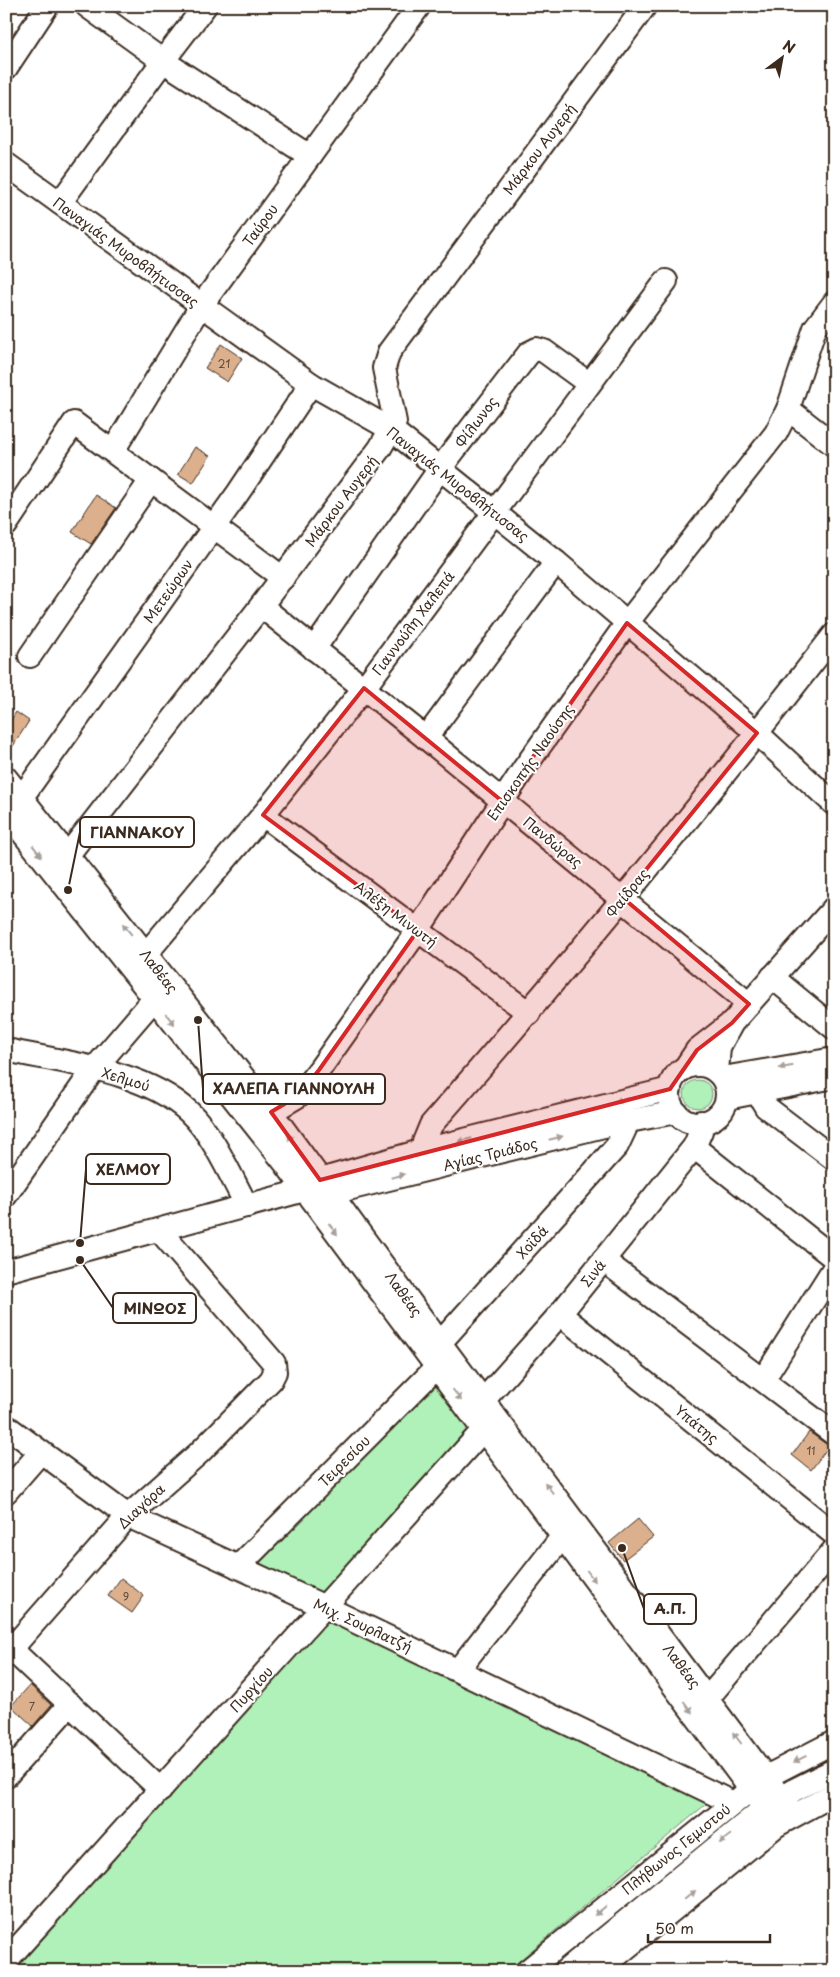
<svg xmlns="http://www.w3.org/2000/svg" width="840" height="1977" font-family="'Playpen Sans',sans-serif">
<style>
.green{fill:#b0f1b9;stroke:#768e6c}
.building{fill:#dcb08d;stroke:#3b2a1e}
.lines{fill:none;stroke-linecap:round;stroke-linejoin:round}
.minor-casing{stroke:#3b2a1e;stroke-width:26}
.minor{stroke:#fff;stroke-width:22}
.oneway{fill:#a79f9a}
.marked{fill:#d62828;fill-opacity:0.2;stroke:#d62828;stroke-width:4;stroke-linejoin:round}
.labels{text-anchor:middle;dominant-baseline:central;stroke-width:4;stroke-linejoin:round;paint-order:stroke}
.number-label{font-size:11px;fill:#634c3a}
.street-label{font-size:14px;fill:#3b2a1e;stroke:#fff}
.leader{fill:none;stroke:#3b2a1e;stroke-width:2}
.callout-dot{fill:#3b2a1e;stroke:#fff;stroke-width:2}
.callout{fill:#fff;stroke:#3b2a1e;stroke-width:2}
.callout-label{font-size:15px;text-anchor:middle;font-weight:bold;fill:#3b2a1e}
</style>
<rect width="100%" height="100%" fill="#fff"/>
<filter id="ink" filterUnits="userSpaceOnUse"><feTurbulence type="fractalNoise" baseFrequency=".02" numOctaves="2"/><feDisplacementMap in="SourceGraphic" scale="10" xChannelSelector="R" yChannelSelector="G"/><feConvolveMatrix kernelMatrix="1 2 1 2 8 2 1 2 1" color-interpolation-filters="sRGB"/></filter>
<g filter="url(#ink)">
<g class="green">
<circle cx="698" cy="1094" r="14"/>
<path d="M434,1379l36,51 -148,167 -70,-33z"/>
<path d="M327,1618l384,182 -204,171h-489l-2,-3z"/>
</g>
<g class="building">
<path d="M221,344l21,14 -15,24 -22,-14z"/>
<path d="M195,447l15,9 -17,27 -15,-9z"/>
<path d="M96,495l20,13 -25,36 -19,-12z"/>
<path d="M16,712l13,9 -23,36v-29z"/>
<path d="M809,1432l20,14 -18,24 -19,-15z"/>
<path d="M638,1519l15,18 -30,23 -14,-17z"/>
<path d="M121,1578l23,18 -12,17 -24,-17z"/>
<path d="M30,1685l21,20 -18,21 -22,-20z"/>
</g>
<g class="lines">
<defs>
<g id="minor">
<path d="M87,6l76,55 147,95"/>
<path d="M6,68l41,-62"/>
<path d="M6,164l305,220 81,46 164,132 201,171 77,71"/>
<path d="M60,203l103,-142 42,-55"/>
<path d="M788,409l46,36"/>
<path d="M113,451l88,-145 218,-300"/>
<path d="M6,525l68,-102 209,155"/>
<path d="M261,606l165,132 323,266"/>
<path d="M314,649l125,-179 90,-117 8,-4 7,2 44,32"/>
<path d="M30,656l121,-176"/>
<path d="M426,738l130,-176"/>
<path d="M6,778l265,334 169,231 354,472"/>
<path d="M22,797l216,-304 73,-109"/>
<path d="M6,812l279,351 492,662"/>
<path d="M263,815l266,198"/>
<path d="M67,856l194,-250 119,-158 15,-26 -11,-54 5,-16 256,-346"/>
<path d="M146,954l117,-139 101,-127 302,-407"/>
<path d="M772,977l62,51"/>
<path d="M6,1050c59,13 138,20 183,62 24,22 42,65 58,94"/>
<circle cx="698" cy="1094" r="29"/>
<path d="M685,1068l12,-18 32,-25"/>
<path d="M717,1072l2,-25 13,-24 102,-115"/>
<path d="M723,1078l111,-19"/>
<path d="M757,1092l9,15 68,52"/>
<path d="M727,1098l107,-21"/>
<path d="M271,1112l27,-16 21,-26 99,-140 107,-163 102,-144 149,-190 12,-24 27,-81 19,-25"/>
<path d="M694,1147l140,111"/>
<path d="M424,1150v-8l7,-17c139,-159 273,-323 403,-490"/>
<path d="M340,1191l268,-66 68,-13"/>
<path d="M6,1195l88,-126 60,-70"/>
<path d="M603,1260l231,174"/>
<path d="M6,1271l299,-81 15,-10 104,-30 246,-61"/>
<path d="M560,1314l274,220"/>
<path d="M430,1354l187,-208 8,-17v-8"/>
<path d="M763,1380l71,-112"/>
<path d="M473,1412l87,-98 134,-167 7,-16v-9"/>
<path d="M6,1426l122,90 197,91 408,196"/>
<path d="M6,1492l34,-39"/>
<path d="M238,1567l208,-209"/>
<path d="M11,1649l150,141"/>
<path d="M6,1655l122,-139 71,-63 72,-73 4,-8 -1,-9 -115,-133"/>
<path d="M458,1670l104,-133 10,-7"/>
<path d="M707,1699l127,-149"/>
<path d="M6,1776l64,-72"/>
<path d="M6,1961l487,-542"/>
<path d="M527,1971l239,-194 68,-35"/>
<path d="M565,1971l198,-162 31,-19 40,-20"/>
<path d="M598,1971l179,-146 57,-31"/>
</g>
</defs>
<use href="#minor" class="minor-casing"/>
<use href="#minor" class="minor"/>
</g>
<defs><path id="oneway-solid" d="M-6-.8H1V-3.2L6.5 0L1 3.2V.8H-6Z" transform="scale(1.25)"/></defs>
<g class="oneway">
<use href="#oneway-solid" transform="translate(37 851) rotate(52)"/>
<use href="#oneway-solid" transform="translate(127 929) rotate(-129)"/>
<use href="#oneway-solid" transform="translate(170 1019) rotate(51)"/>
<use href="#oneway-solid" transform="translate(786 1067) rotate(170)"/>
<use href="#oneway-solid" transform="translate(622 1100) rotate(166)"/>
<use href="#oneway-solid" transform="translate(556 1138) rotate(-14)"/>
<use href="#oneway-solid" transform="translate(292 1140) rotate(-126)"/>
<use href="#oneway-solid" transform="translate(465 1140) rotate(166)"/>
<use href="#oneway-solid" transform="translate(398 1176) rotate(-14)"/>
<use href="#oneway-solid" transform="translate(333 1229) rotate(53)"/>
<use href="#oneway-solid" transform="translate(457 1395) rotate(53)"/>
<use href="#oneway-solid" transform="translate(549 1488) rotate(-127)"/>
<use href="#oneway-solid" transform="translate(591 1576) rotate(53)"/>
<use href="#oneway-solid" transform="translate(688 1707) rotate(53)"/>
<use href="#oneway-solid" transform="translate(737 1738) rotate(-127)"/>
<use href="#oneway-solid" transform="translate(800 1759) rotate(154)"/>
<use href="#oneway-solid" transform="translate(725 1839) rotate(141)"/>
<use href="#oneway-solid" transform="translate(690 1895) rotate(-39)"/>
<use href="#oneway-solid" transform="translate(600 1911) rotate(141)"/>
</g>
</g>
<path class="marked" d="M627,623l130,110 -134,165 126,106 -17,19 -35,27 -27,39 -350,91 -49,-68 27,-16 21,-26 99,-140 -155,-115 101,-127 138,113z"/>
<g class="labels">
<g class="number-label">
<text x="224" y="363">21</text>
<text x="811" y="1450">11</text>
<text x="126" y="1596">9</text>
<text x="32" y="1706">7</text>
</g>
<g class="street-label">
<text transform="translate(539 149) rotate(-53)">Μάρκου Αυγερή</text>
<text transform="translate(260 225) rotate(-54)">Ταύρου</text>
<text transform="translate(126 252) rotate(36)">Παναγιάς Μυροβλήτισσας</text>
<text transform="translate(476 422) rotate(-53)">Φίλωνος</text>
<text transform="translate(458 484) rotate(38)">Παναγιάς Μυροβλήτισσας</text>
<text transform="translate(341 501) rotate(-53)">Μάρκου Αυγερή</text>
<text transform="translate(168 591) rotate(-55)">Μετεώρων</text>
<text transform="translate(413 623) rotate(-53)">Γιαννούλη Χαλεπά</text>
<text transform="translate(530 762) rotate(-55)">Επισκοπής Ναούσης</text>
<text transform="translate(553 842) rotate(39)">Πανδώρας</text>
<text transform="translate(627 893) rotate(-51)">Φαίδρας</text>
<text transform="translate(396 914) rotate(37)">Αλέξη Μινωτή</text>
<text transform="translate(159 971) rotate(52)">Λαθέας</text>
<text transform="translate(126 1079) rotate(17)">Χελμού</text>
<text transform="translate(490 1154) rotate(-14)">Αγίας Τριάδος</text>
<text transform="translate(532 1242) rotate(-48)">Χοϊδά</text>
<text transform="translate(593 1273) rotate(-51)">Σινά</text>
<text transform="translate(404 1294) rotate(54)">Λαθέας</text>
<text transform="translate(697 1424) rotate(39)">Υπάτης</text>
<text transform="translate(344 1461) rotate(-45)">Τειρεσίου</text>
<text transform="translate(141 1506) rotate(-43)">Διαγόρα</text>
<text transform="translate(363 1625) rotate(25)">Μιχ. Σουρλατζή</text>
<text transform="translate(682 1666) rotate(53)">Λαθέας</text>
<text transform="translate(251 1689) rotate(-48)">Πυργίου</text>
<text transform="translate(676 1849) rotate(-39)">Πλήθωνος Γεμιστού</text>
</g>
</g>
<path class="leader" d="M68 890L80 832M198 1020L203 1089M80 1243L86 1169M80 1260L113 1308M622 1548L644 1609"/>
<g class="callout-dot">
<circle cx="68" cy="890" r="5"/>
<circle cx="198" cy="1020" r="5"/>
<circle cx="80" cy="1243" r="5"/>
<circle cx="80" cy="1260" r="5"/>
<circle cx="622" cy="1548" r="5"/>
</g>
<g class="callout">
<rect x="80" y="817" width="114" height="30" rx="5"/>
<rect x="203" y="1074" width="182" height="30" rx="5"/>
<rect x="86" y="1154" width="84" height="30" rx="5"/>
<rect x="113" y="1293" width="83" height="30" rx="5"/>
<rect x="644" y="1594" width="52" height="30" rx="5"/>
</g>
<g class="callout-label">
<text x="137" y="838">ΓΙΑΝΝΑΚΟΥ</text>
<text x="294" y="1094">ΧΑΛΕΠΑ ΓΙΑΝΝΟΥΛΗ</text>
<text x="128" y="1175">ΧΕΛΜΟΥ</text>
<text x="155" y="1314">ΜΙΝΩΟΣ</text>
<text x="670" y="1614">Α.Π.</text>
</g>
<rect width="840" height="1977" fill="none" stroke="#fff" stroke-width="25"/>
<rect x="12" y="12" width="815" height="1952" fill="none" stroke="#3b2a1e" stroke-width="2" filter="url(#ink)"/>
<g transform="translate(782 58) rotate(32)" stroke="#ffffff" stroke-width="4" paint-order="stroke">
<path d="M0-4L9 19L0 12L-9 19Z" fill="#3b2a1e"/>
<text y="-8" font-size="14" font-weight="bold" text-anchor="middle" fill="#3b2a1e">N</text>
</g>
<path d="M648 1934v8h122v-8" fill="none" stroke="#3b2a1e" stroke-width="2.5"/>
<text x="655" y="1934" font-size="15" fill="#3b2a1e" stroke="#ffffff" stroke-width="4" paint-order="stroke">50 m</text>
</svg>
